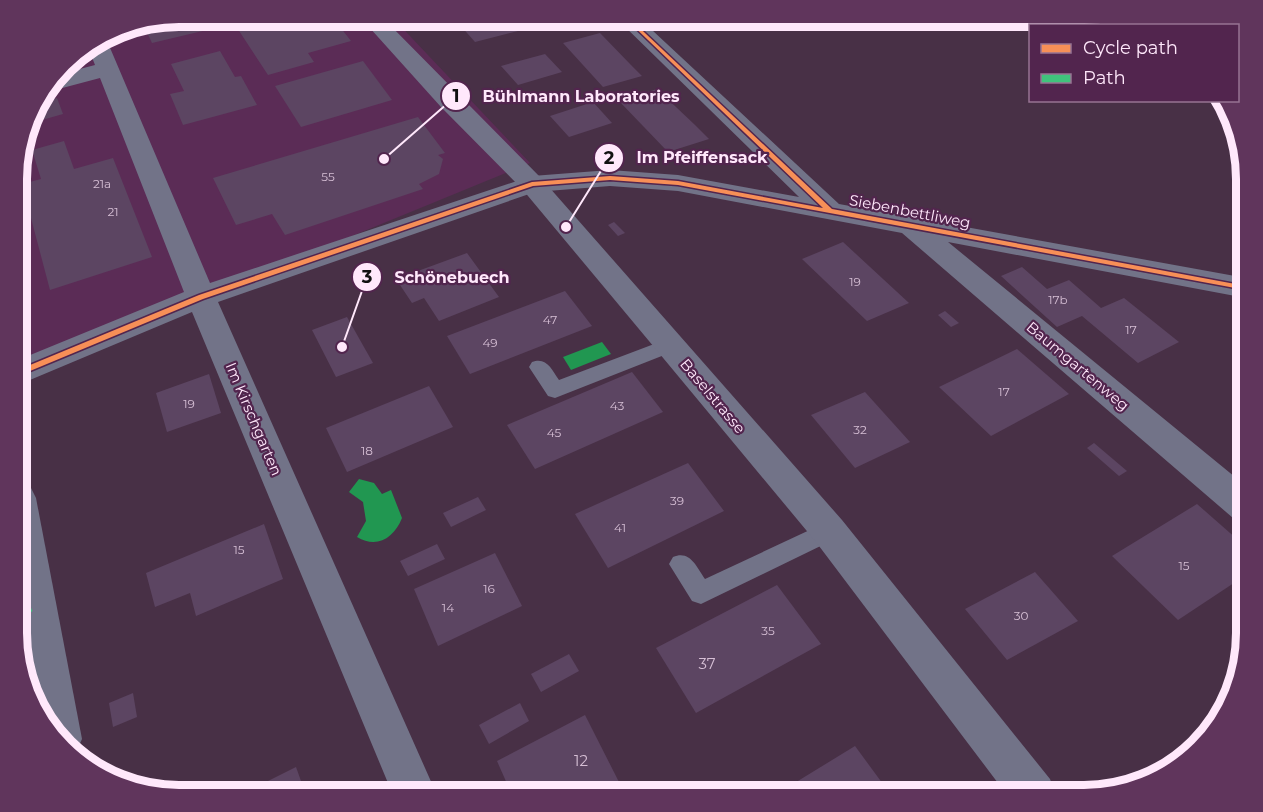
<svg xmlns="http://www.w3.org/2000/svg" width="1263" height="812" font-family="Montserrat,sans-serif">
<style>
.built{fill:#5b2c56}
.water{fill:#219751}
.building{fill:#5c4562}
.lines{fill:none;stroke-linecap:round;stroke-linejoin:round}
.service{fill:#727388;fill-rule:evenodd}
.minor{fill:#727388;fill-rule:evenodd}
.tertiary{fill:#727388;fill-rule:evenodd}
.quiet{stroke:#40c37c;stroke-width:8;stroke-dasharray:14 8;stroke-linecap:butt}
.cycleway-casing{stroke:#52254e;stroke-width:3}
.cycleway{fill:#f78f57;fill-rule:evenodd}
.labels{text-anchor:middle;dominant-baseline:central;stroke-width:4.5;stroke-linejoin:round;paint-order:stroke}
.number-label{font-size:12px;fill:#d6bfd5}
.street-label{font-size:15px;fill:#ffe8fb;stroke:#52254e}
.near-number-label{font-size:15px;fill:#d6bfd5}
.rim{fill:none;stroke:#ffe8fb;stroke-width:8}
.leader{fill:none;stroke:#ffe8fb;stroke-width:2}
.callout-dot{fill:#ffe8fb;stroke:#52254e;stroke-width:2}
.mark-label{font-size:18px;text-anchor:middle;font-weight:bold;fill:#111}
.callout-label{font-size:16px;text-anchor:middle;font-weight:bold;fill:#ffe8fb;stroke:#52254e;stroke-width:4.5;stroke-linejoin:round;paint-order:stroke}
</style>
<rect width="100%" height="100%" fill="#483046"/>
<path class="built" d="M179,17h213l138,146 -512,210v-215l15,-51 38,-50 46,-28z"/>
<g class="water">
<path d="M602,342l9,12 -40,16 -8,-13z"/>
<path d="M359,479l15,4 8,11 9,-4 11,28c-8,20 -25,31 -45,19l9,-16 -3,-19 -14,-10z"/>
</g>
<g class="building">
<path d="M179,17h25l7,12 -59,14 -9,-19z"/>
<path d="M230,17h76l6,7 21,-6 18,23 -43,12 6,9 -46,13z"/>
<path d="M494,17h11l13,14 -43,11 -15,-17z"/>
<path d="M534,17h37l-29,8z"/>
<path d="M600,33l31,32 11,11 -39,11 -40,-44z"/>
<path d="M220,51l15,26 6,-1 16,29 -74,20 -13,-31 14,-3 -13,-27z"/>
<path d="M545,54l17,18 -44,13 -17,-19z"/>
<path d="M363,61l29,39 -91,27 -26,-41z"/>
<path d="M657,89l38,36 14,14 -41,13 -49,-51z"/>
<path d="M57,98l6,16 -35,10 7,-20z"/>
<path d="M593,102l19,21 -43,14 -19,-21z"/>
<path d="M418,117l27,36 -7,2 5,4 -4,15 -20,10 4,5 -138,46 -13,-21 -36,11 -23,-47z"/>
<path d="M64,141l10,28 39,-11 39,99 -102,33 -28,-106 19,-5 -9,-29z"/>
<path d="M614,222l11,11 -7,3 -10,-11z"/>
<path d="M843,242l66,61 -42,18 -65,-62z"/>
<path d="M467,253l32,44 -60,24 -15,-23 -12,5 -16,-24z"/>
<path d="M1022,267l25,22 22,-9 32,28 23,-10 55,44 -41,21 -56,-47 -25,11 -56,-51z"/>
<path d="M565,291l27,35 -122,48 -23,-38z"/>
<path d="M945,311l14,12 -8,4 -13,-12z"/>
<path d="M347,317l26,46 -37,14 -24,-47z"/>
<path d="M1246,326v18l-14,-10z"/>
<path d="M1017,349l52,45 -78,42 -52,-49z"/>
<path d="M632,372l31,40 -128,57 -28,-44z"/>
<path d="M209,374l12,39 -54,19 -11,-39z"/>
<path d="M429,386l24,41 -106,45 -21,-44z"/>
<path d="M865,392l45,50 -55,26 -44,-53z"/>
<path d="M1094,443l33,28 -8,5 -32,-28z"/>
<path d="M688,463l36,48 -116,57 -33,-54z"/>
<path d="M478,497l8,13 -35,17 -8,-14z"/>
<path d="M1197,504l49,43v28l-68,45 -66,-64z"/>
<path d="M264,524l19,55 -87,37 -6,-23 -35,14 -9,-34z"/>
<path d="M437,544l8,15 -37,17 -8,-15z"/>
<path d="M495,553l27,53 -84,40 -24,-57z"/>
<path d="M1035,572l43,49 -71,39 -42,-51z"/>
<path d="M777,585l44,59 -125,69 -40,-65z"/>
<path d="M569,654l10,17 -38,21 -10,-18z"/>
<path d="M133,693l4,24 -24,10 -4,-24z"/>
<path d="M520,703l9,18 -40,23 -10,-19z"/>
<path d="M585,715l35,69 -21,11h-87l-15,-34z"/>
<path d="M855,746l36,49h-116z"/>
<path d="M296,767l10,28h-66z"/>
</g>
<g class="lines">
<g class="service">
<path d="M670,338l7,2 3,5 -3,5 -122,48 -7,-2 -19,-29 3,-5c15,-5 19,7 27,18z"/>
<path d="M829,521l8,3 4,7 -4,7 -136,66 -9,-3 -23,-37 4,-7c17,-7 23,9 32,22z"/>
</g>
<g class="minor">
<path d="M615,17h23l201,187 407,74v20l-298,-56 298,244v36l-13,-4 -331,-285 -224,-42 -68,-5 -75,6 -317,110 219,493h-44l-201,-483 -174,73v-25l166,-68 -84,-214 -49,13 -5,-1 11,-15 38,-10 -7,-18 17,-11 105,247 322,-107 78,-6 68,5 121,22z"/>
<path d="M18,483l13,5 5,10 46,241 -7,15 -37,-39 -5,-16 -15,-93z"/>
</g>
<path class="tertiary" d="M360,17h22l159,161 301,342 208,259 6,16h-49l-191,-253 -157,-189 -136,-163 -82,-83z"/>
<path class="quiet" d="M18,613l19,-8"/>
<defs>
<path id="cycleway" d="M624,17h4l204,192 414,77v4l-568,-105 -68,-5 -77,6 -330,113 -185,77v-6l181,-75 333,-113 78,-6 68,5 145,27z"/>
</defs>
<use href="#cycleway" class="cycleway-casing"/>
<use href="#cycleway" class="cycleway"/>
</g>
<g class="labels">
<g class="number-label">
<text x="328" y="176">55</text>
<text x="102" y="183">21a</text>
<text x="113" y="211">21</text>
<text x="855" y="281">19</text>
<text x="1058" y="299">17b</text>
<text x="550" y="319">47</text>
<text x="1131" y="329">17</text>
<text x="490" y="342">49</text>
<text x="1004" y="391">17</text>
<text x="189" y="403">19</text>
<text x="617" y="405">43</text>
<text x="860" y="429">32</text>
<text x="554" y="432">45</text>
<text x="367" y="450">18</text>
<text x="677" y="500">39</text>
<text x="620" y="527">41</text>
<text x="239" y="549">15</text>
<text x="1184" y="565">15</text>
<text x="489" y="588">16</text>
<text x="448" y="607">14</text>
<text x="1021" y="615">30</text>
<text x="768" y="630">35</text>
</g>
<g class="street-label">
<text transform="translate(910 211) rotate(11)">Siebenbettliweg</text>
<text transform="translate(1078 366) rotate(40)">Baumgartenweg</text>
<text transform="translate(713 396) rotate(50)">Baselstrasse</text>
<text transform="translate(254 419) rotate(67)">Im Kirschgarten</text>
</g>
<g class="near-number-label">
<text x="707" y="663">37</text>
<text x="581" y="760">12</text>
</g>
</g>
<path d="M0 0H1263V812H0ZM179 27H1084A152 152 0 0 1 1236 179V633A152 152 0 0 1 1084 785H179A152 152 0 0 1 27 633V179A152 152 0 0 1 179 27Z" fill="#60355c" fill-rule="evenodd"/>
<path class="rim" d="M179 27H1084A152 152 0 0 1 1236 179V633A152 152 0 0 1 1084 785H179A152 152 0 0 1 27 633V179A152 152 0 0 1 179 27Z"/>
<path class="leader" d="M384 159L456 96M566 227L609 158M342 347L367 277"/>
<g class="callout-dot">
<circle cx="384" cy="159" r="6"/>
<circle cx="566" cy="227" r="6"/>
<circle cx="342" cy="347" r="6"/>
<circle cx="456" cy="96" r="15"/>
<circle cx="609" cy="158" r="15"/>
<circle cx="367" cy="277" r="15"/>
</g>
<g class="mark-label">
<text x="456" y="102">1</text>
<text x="609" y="164">2</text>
<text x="367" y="283">3</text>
</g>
<g class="callout-label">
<text x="581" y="102">Bühlmann Laboratories</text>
<text x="702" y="163">Im Pfeiffensack</text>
<text x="452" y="283">Schönebuech</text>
</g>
<rect x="1029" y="24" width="210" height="78" fill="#52254e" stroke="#977393" stroke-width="1.5"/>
<rect x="1041" y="44" width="30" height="9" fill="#f78f57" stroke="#977393" stroke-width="1.5"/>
<text x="1083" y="54" font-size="18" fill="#ffe8fb">Cycle path</text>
<rect x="1041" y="74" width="30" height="9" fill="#40c37c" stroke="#977393" stroke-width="1.5"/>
<text x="1083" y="84" font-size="18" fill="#ffe8fb">Path</text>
</svg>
